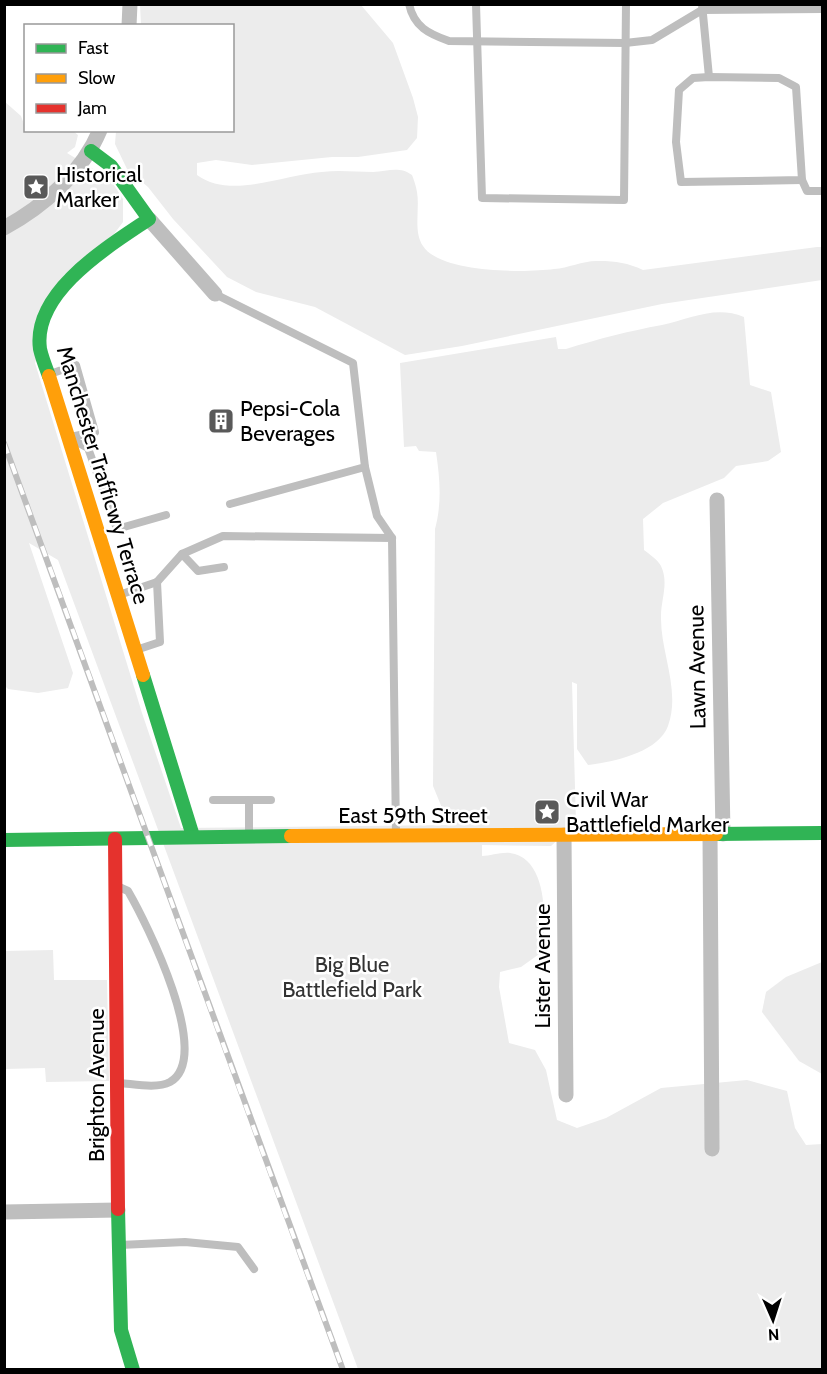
<svg xmlns="http://www.w3.org/2000/svg" width="827" height="1374" font-family="Cabin,sans-serif">
<style>
.green{fill:#ececec}
.lines{fill:none;stroke-linecap:round;stroke-linejoin:round}
.lane{stroke:#bebebe;stroke-width:8}
.street{stroke:#bebebe;stroke-width:15}
.fast{stroke:#30b455;stroke-width:14}
.slow{stroke:#ff9f0a;stroke-width:14}
.jam{stroke:#e5322d;stroke-width:14}
.rail-casing{stroke:#bebebe;stroke-width:6}
.rail{stroke:#fff;stroke-width:4;stroke-dasharray:11;stroke-linecap:butt}
.labels{text-anchor:middle;dominant-baseline:central;stroke-width:5;stroke-linejoin:round;paint-order:stroke}
.poi-label{font-size:22px;fill:#000;stroke:#fff;text-anchor:start}
.street-label{font-size:22px;fill:#000;stroke:#fff}
.park-label{font-size:22px;fill:#333;stroke:#fff}
</style>
<rect width="100%" height="100%" fill="#fff"/>
<g class="green">
<path d="M140,5h221l32,38 20,55 5,19 -1,21 -10,12 -49,7h-26l-80,8 -36,-5 -19,3v12c34,25 88,-1 125,-3 17,-2 34,0 51,0 15,-1 27,-6 39,3 2,5 4,11 5,17 3,18 -4,39 6,54 17,27 101,27 131,23 15,-1 30,-9 45,-8 17,0 29,2 44,9l174,-23h5v33l-160,24 -200,42 -57,9 -90,-48 -59,-15 -29,-15 -54,-58 -25,-32 -21,-18 -12,-25 1,-13 116,-1v-104l-91,-1z"/>
<path d="M4,101l17,15 5,14 47,1 5,4 -3,12 -8,6 43,26 13,20v23l-9,12 -50,41 -29,88 107,350 39,115 268,-3 -16,-39 2,-257c7,-26 5,-50 1,-77l-17,-1 -3,-5 -12,1 -4,-84 156,-26 2,12h8c32,-10 63,-18 96,-24 28,-6 53,-20 82,-8l6,68 21,7 10,60 -13,9 -32,5 -12,12 -61,25 -20,16 1,31c5,4 14,10 17,16 8,17 0,33 0,50 -1,36 20,74 7,110 -10,27 -56,36 -80,39l-11,-16v-65l-5,-2 4,141 -25,23 -69,-1v11c8,0 19,-4 28,-3 39,5 36,71 32,99l-21,15 -21,5 -1,15 10,56 26,7 11,20 11,50 20,8 29,-10 55,-30 86,-8 40,11 8,37 11,17 16,-1v225h-464l-300,-809 -29,-17 44,130 -5,15 -30,5 -30,-4 -3,-3z"/>
<path d="M53,950l1,30h53l2,101 -63,1 -1,-14 -40,1 -1,-118z"/>
<path d="M822,962v112l-23,-13 -37,-49 4,-20 20,-15z"/>
</g>
<g class="lines">
<g class="lane">
<path d="M409,4c5,23 20,30 40,37l176,2 27,-3 50,-30 120,-1"/>
<path d="M476,4l6,194 142,2 2,-196"/>
<path d="M702,4l7,73"/>
<path d="M709,77l70,1 17,9 6,93 -121,2 -5,-40 3,-52 14,-12z"/>
<path d="M802,180l5,11h15"/>
<path d="M215,294l138,69 12,104 -135,37"/>
<path d="M50,374l26,-9 19,67 -25,5"/>
<path d="M75,441l13,7 29,81 49,-14"/>
<path d="M365,467l12,49 15,22"/>
<path d="M182,554l16,17 26,-4"/>
<path d="M119,595l38,-13 25,-28 41,-18 169,2 4,296"/>
<path d="M136,650l24,-8 -3,-60"/>
<path d="M213,800h36"/>
<path d="M249,835v-35h22"/>
<path d="M117,886l11,5c18,31 86,166 42,191 -13,7 -36,2 -50,1"/>
<path d="M120,1245l65,-3 53,5 16,22"/>
</g>
<g class="street">
<path d="M129,26l1,-22"/>
<path d="M149,219l66,75"/>
<path d="M4,228c40,-22 78,-55 96,-98"/>
<path d="M717,500l6,334"/>
<path d="M710,834l2,315"/>
<path d="M564,835l2,260"/>
<path d="M4,1212l114,-2"/>
</g>
<g class="fast">
<path d="M49,376c-3,-8 -7,-18 -9,-27 -8,-57 69,-103 109,-130l-38,-53 -20,-15"/>
<path d="M143,675l50,161"/>
<path d="M716,834l106,-1"/>
<path d="M4,840l287,-4"/>
<path d="M118,1209l3,121 12,40"/>
</g>
<g class="slow">
<path d="M49,376l94,299"/>
<path d="M291,836l425,-2"/>
</g>
<path class="jam" d="M115,839l3,370"/>
<defs>
<path id="rail" d="M4,443c114,309 224,618 339,927"/>
</defs>
<use href="#rail" class="rail-casing"/>
<use href="#rail" class="rail"/>
</g>
<defs>
<symbol id="sight-square" viewBox="-11 -11 22 22"><rect x="-9" y="-9" width="18" height="18" rx="4" fill="#595959" stroke="#fff"/><path d="M0-6L1.8-2.2L6-1.7L2.9 1.2L3.7 5.4L0 3.3L-3.7 5.4L-2.9 1.2L-6-1.7L-1.8-2.2Z" fill="#fff"/></symbol>
<symbol id="building-square" viewBox="-11 -11 22 22"><rect x="-9" y="-9" width="18" height="18" rx="4" fill="#595959" stroke="#fff"/><path d="M-4-6H4V6H1V3H-1V6H-4ZM-2.5-4.3h1.7v1.8h-1.7ZM.8-4.3h1.7v1.8H.8ZM-2.5-1h1.7V.8h-1.7ZM.8-1h1.7V.8H.8Z" fill="#fff"/></symbol>
</defs>
<g fill-rule="evenodd">
<use href="#sight-square" x="21" y="172" width="30" height="30"/>
<use href="#building-square" x="206" y="406" width="30" height="30"/>
<use href="#sight-square" x="532" y="797" width="30" height="30"/>
</g>
<g class="labels">
<g class="poi-label">
<text x="56" y="174">Historical<tspan x="56" dy="25">Marker</tspan></text>
<text x="240" y="408">Pepsi-Cola<tspan x="240" dy="25">Beverages</tspan></text>
<text x="566" y="799">Civil War<tspan x="566" dy="25">Battlefield Marker</tspan></text>
</g>
<g class="street-label">
<text transform="translate(103 475) rotate(73)">Manchester Trafficwy Terrace</text>
<text transform="translate(697 667) rotate(-91)">Lawn Avenue</text>
<text x="413" y="815">East 59th Street</text>
<text transform="translate(542 966) rotate(-90)">Lister Avenue</text>
<text transform="translate(96 1085) rotate(-90)">Brighton Avenue</text>
</g>
<g class="park-label">
<text x="352" y="964">Big Blue<tspan x="352" dy="25">Battlefield Park</tspan></text>
</g>
</g>
<rect width="827" height="1374" fill="none" stroke="#000000" stroke-width="12"/>
<rect x="24" y="24" width="210" height="108" fill="#ffffff" stroke="#999999" stroke-width="1.5"/>
<rect x="36" y="44" width="30" height="9" fill="#30b455" stroke="#999999" stroke-width="1.5"/>
<text x="78" y="54" font-size="18" fill="#000000">Fast</text>
<rect x="36" y="74" width="30" height="9" fill="#ff9f0a" stroke="#999999" stroke-width="1.5"/>
<text x="78" y="84" font-size="18" fill="#000000">Slow</text>
<rect x="36" y="104" width="30" height="9" fill="#e5322d" stroke="#999999" stroke-width="1.5"/>
<text x="78" y="114" font-size="18" fill="#000000">Jam</text>
<g transform="translate(773 1320) rotate(177)" stroke="#ffffff" stroke-width="4.5" paint-order="stroke">
<path d="M0-4.5L10 22L0 15L-10 22Z" fill="#000000"/>
<text y="-9" font-size="16" font-weight="bold" text-anchor="middle" fill="#000000">N</text>
</g>
</svg>
